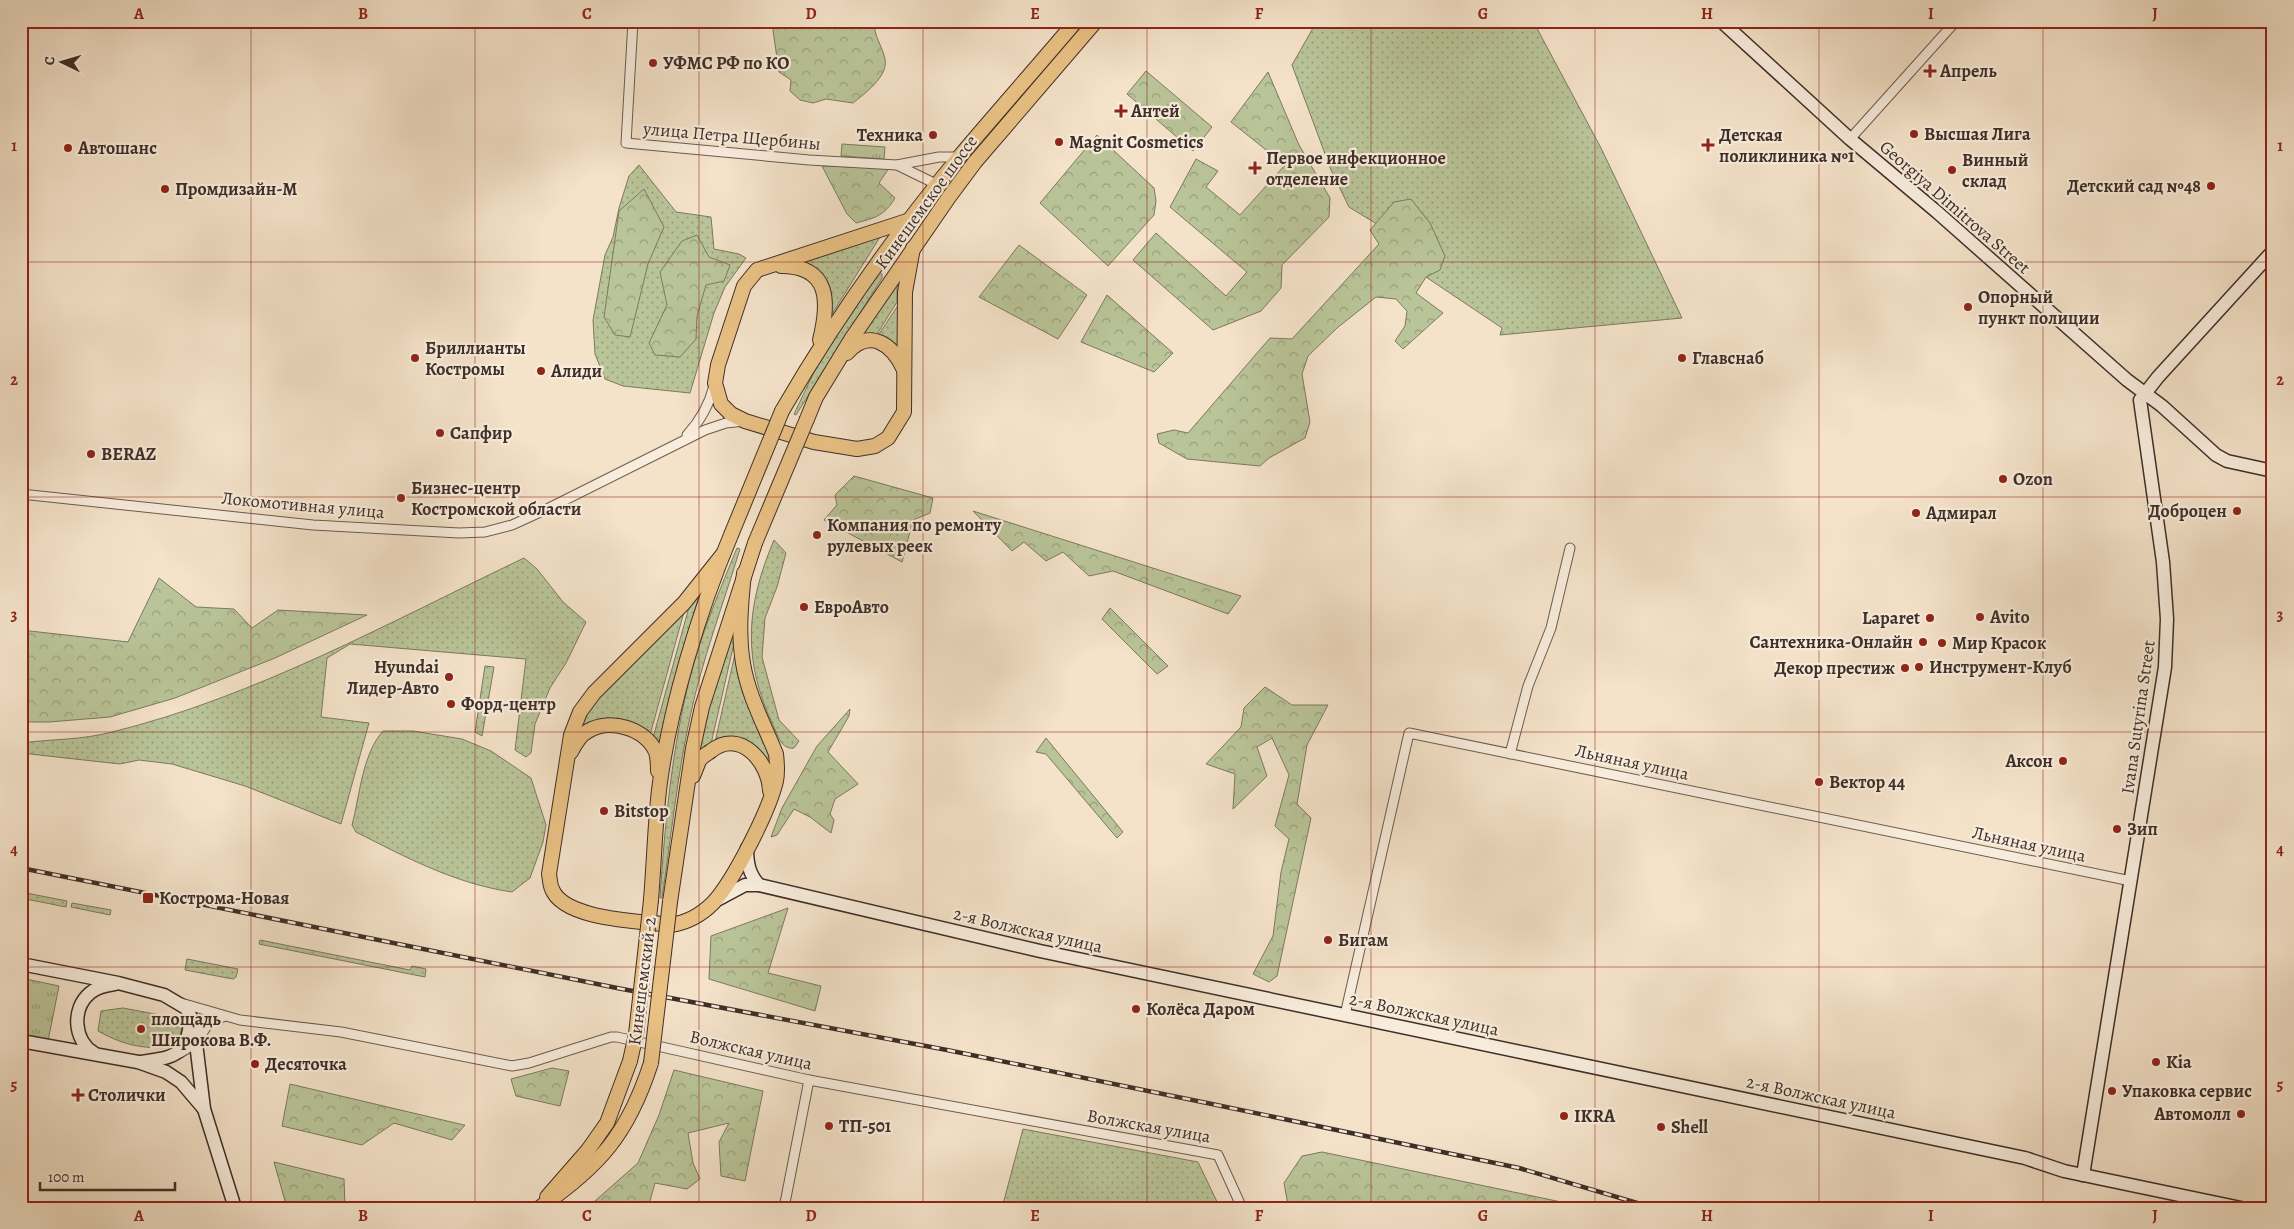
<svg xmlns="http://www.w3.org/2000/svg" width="2294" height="1229" font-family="Alegreya,serif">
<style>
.grass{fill:url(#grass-dots);stroke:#7c7960}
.forest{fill:url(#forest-crowns);stroke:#7c7960}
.park{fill:url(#park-tufts);stroke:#7c7960}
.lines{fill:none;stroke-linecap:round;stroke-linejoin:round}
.stream{stroke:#7a8284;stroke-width:2.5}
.street-casing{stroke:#6c5b50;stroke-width:11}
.secondary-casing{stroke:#3e2e28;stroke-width:15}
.primary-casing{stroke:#3e2e28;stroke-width:16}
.street{stroke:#f8ecdc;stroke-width:9}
.secondary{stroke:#f8ecdc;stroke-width:12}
.primary{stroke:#eac184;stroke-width:14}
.rail-casing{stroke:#3e2e28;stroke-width:4.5}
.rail{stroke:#f8ecdc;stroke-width:2.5;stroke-dasharray:8;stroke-linecap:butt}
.primary-bridge-casing{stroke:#3e2e28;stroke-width:16;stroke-linecap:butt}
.primary-bridge{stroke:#eac184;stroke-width:14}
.grid{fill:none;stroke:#8f2418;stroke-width:1;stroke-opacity:0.55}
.poi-dot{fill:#8f2418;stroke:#f8ecdc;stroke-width:2}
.labels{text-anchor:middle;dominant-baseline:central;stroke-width:4.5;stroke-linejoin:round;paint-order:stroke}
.poi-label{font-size:18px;font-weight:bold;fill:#3e2e28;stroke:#f8ecdc;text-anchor:start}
.street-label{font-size:18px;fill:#3e2e28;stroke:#f8ecdc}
.neatline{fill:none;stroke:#8f2418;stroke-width:2}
.grid-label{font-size:16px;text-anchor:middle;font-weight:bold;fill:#8f2418}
</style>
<defs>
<pattern id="grass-dots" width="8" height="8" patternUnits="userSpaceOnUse" patternTransform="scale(1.25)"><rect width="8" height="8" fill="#b9c498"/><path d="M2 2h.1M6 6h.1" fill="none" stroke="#98a07c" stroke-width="1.8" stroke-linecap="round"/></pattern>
<pattern id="forest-crowns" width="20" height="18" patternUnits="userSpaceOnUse" patternTransform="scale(1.25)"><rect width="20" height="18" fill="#b9c498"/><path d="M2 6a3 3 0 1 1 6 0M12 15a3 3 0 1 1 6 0" fill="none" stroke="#98a07c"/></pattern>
<pattern id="park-tufts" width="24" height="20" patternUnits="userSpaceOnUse" patternTransform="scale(1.25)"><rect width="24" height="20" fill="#b9c498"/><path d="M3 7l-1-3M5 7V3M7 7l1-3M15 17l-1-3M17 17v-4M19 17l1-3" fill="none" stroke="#98a07c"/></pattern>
</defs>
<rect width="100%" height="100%" fill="#f4e2c9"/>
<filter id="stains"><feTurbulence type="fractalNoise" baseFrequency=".004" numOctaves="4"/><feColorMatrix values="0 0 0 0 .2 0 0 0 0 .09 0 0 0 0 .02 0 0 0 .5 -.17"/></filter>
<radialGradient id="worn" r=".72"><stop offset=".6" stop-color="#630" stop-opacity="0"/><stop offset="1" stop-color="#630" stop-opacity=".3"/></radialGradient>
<g class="grass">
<path d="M1317,21h216l68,127 81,170 -182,17 2,-7 -76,-51 -33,-43 -44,-27 -18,-37 -39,-105z"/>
<path d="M639,165l37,47 35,5 3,32 25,5 7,4 -21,29 -11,26 -24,80 -67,-7 -18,-7 -10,-25 -2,-34 12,-65 8,-18 6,-29 10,-32z"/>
<path d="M880,237l-48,77c-1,-20 -12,-42 -29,-54z"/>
<path d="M879,272l3,2v4l-86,137 -2,-1 30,-63z"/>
<path d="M897,282v20l-20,32h-14z"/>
<path d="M899,304v46l-7,-9 -13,-7z"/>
<path d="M774,540l12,13 -9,34 -12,31 -3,39 17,63 20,21 -5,7c-13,2 -16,-13 -21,-23 -31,-66 -27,-119 1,-185z"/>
<path d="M737,548l3,1c-17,56 -38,111 -50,168 -13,60 -19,121 -28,181h-2c5,-76 12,-151 31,-225 12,-43 29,-84 46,-125z"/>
<path d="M524,558l13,11 26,33 23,20 -20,41 -16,25 -15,36 -4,29 -5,4 -11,-7 11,-91 -176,-15 -23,14 -6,59 48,6 -28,101 -96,-38 -73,-22 -33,-4 -19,4 -99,-11v-10c30,-4 62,-3 91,-11 143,-35 280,-111 412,-174z"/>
<path d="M699,596l-21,71 -19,79 -6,-8 36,-131z"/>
<path d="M684,612l-34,123c-32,-21 -38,-20 -72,-5l16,-29z"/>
<path d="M733,616l2,23 -24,105 -14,7z"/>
<path d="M737,645l32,105 2,15 -2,1 -6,-10 -48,-14z"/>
<path d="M485,666l9,1 -12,69 -7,-4z"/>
<path d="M383,731h30l49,8 29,12 40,27 15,47 -3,17 -13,36 -18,14c-56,-8 -107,-35 -156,-60l-4,-7c8,-30 10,-70 31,-94z"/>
<path d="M21,892l46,9 -1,6 -45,-9z"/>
<path d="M72,903l39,7 -1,5 -39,-8z"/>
<path d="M260,940l150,30 2,-4 14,3 -1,8 -166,-33z"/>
<path d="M187,959l51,10 -2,8 -3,2 -48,-9z"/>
<path d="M123,1008l37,7 22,12 -5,20c-32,2 -50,0 -79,-16l3,-20z"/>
<path d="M1023,1129l175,33 22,46h-218z"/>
</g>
<g class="forest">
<path d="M782,21l20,5h16l4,-5h52c0,16 8,24 11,38 4,17 -21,35 -32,44l-27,-4 -13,4 -13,-3 -10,-9 1,-11 -12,-8 -7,-49z"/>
<path d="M1146,71l66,56 -19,24 -66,-57z"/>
<path d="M1268,72l31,73 31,53 -1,19 -47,48 -1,23 -20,23 -48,19 -80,-70 23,-27 70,63 21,-24 -77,-65 26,-48 22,12 -12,16 34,28 45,-50 -54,-43z"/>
<path d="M1097,135l57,53 2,13 -2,14 -46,51 -68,-63z"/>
<path d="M822,166l67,2 -10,15 16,15c-11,18 -20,20 -39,25l-9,-9z"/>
<path d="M644,189l20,38 -16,37 -18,73 -15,-2 -11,-18 15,-106z"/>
<path d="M1411,199l19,24 15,33 -5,14 -14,7 -10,16 27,20 -40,36 -8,-8 10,-15 2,-15 -11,-12 -20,-2 -39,31 -29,28 -6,18 8,48 -5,16 -36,20 -9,8 -73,-7 -28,-16 -2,-9 17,-4 14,3 82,-95 22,1 87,-95 -9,-14 24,-28z"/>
<path d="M697,235l12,22 21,8 -6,16 -18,4 -9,31 -1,23 -16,18 -25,-2 -6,-12 18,-38 -7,-33 22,-31z"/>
<path d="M1019,245l68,50 -29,44 -79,-42z"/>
<path d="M1107,295l66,58 -19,19 -73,-30z"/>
<path d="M854,476l79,22 -3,15 -17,7 -11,42 -78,-42 13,-15 -2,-10z"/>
<path d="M973,511l268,85 -13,18 -115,-43 -24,5 -26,-24 -17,9 -22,-19 -12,9z"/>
<path d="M159,578l37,29 38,2 18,19 26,-18 89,5 -92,43 -100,40 -65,19 -61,5h-28v-92l107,12z"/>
<path d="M1110,608l58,58 -11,8 -55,-55z"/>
<path d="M1265,687l27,18h36l-21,40 -10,59 14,14 -34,158 -8,6 -16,-8 20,-38 8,-64 8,-33 -14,-13 14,-51 -17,-37 -15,9 10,29 -34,33 2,-35 -29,-10 35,-37 3,-19z"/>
<path d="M850,709l-1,7 -21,36 30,32 -23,15 -5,15 4,6 -3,13 -21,-16 -16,-8 -17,26 -6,2 11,-29 35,-62z"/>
<path d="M1046,738l77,94 -6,6 -71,-84 -10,-2z"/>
<path d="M788,908l-20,65 53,13 -6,25 -106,-32 2,-43z"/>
<path d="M552,1068l17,3 -9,35 -44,-10 -5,-17z"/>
<path d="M674,1070l89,21 -18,90 -24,-5 -2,-34 10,-19 -41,10 5,30 7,16 -13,10 -32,-6 -7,25h-61l51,-45 21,-48z"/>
<path d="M290,1084l174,41h1l-13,15 -58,-17 -32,22 -80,-19z"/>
<path d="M1322,1152l268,56h-298l-4,-3 -4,-22 18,-27z"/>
<path d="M274,1162l70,17 1,29h-58z"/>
</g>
<g class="park">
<path d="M842,144l43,3 -1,12 -43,-3z"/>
<path d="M21,978l38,8 -11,55 -27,-5z"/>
</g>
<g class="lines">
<path class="stream" d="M1010,1206l2,2"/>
<defs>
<g id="street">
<path d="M633,21l-7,122 183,17 88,5 42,-8h21"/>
<path d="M1850,139l106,-118"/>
<path d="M897,165l41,20"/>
<path d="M687,435c14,-15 22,-30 27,-49"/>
<path d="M21,494l292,31 146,8 26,-1 27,-7 35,-16 158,-79 21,-7 19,-2"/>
<path d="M1510,754l18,-68 23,-58 19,-80"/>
<path d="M181,1003l59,17 101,12 171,34 17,-3 82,-26h6l192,43 409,75 24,53"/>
<path d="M1345,1015l64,-282 722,148"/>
<path d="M180,1053l16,-10 14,-22 13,-4"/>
<path d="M784,1208l25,-128"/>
</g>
<g id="secondary">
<path d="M1721,21l129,118 87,73 190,168 35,26 54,49 11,6 46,10"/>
<path d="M747,848c0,15 2,26 12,37"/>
<path d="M717,900l28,-15h14l281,66 985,207 39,13 177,37"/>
<path d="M21,964l97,19 46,12 22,13 10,18v17l8,66 31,99"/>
<path d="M21,1041l117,21 28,10 15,10 23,27"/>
<path d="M94,1053c-20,-12 -23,-44 -4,-60 7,-6 17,-8 25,-9"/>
<path d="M140,1062c30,-4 47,-5 50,-39"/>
<path d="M2083,1175l82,-508 2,-48 -4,-57 -23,-162 18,-23 115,-126"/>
</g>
<g id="primary">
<path d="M910,220l-153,50 -13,16 -26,79 -3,18 6,21 10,10 14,7 69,21 43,7 18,-3 13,-8 16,-26 1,-120 8,-44"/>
<path d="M781,266c50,0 48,37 39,74"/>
<path d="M847,353c23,-26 46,-8 57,17"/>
<path d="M782,411c52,-90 112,-175 178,-255 38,-45 78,-90 116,-135"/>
<path d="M807,419l9,-22 36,-59 97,-141 26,-35 121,-141"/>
<path d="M723,554l-39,49 -90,90 -14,19 -9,23 -22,139c1,5 1,11 3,15 12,31 89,32 118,36 16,-2 31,-10 43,-22 21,-23 56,-92 63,-122 2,-9 1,-18 0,-27 -12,-30 -28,-59 -33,-91 -5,-29 -2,-60 1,-90"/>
<path d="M571,752c4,-8 9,-17 17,-21 22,-13 57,-3 68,21 2,6 2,12 2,19"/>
<path d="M693,776c2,-5 4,-10 6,-15 2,-4 8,-7 12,-10 29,-23 58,11 59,40"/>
<path d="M651,900c3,-37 4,-74 8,-110 10,-81 40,-179 72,-255"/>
<path d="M670,902l23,-154 9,-41 53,-164"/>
<path d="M547,1197l41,-47 19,-27 23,-62"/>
<path d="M539,1208c61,-42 89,-74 112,-145"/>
</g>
</defs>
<use href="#street" class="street-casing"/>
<use href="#secondary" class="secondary-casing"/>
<use href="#primary" class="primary-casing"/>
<use href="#street" class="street"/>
<use href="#secondary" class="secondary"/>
<use href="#primary" class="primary"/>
<defs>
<path id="rail" d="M21,868l596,120 330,62 260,53 312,65 135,40"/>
</defs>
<use href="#rail" class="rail-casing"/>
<use href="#rail" class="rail"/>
<defs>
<g id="primary-bridge">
<path d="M731,535l51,-124"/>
<path d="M755,543l52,-124"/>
<path d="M630,1061l6,-27 15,-134"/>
<path d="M651,1063l19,-161"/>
</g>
</defs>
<use href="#primary-bridge" class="primary-bridge-casing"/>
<use href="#primary-bridge" class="primary-bridge"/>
</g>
<path class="grid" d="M251,21v1187M475,21v1187M699,21v1187M923,21v1187M1147,21v1187M1371,21v1187M1595,21v1187M1819,21v1187M2043,21v1187M21,262h2252M21,497h2252M21,732h2252M21,967h2252"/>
<g class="poi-dot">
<circle cx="653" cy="63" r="5"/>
<path d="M1927.5 63.5h5v5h5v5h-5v5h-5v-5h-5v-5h5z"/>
<path d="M1118.5 103.5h5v5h5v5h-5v5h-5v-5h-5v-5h5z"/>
<circle cx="1914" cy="134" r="5"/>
<circle cx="933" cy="135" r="5"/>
<circle cx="1059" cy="142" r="5"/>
<path d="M1705.5 137.5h5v5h5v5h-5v5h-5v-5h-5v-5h5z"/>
<circle cx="68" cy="148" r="5"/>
<path d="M1252.5 160.5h5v5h5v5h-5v5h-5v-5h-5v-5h5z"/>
<circle cx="1952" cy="170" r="5"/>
<circle cx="2211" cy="186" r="5"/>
<circle cx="165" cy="189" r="5"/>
<circle cx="1968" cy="307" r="5"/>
<circle cx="415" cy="358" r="5"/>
<circle cx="1682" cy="358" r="5"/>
<circle cx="541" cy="371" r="5"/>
<circle cx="440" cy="433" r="5"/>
<circle cx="91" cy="454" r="5"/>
<circle cx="2003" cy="479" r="5"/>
<circle cx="401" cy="498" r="5"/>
<circle cx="2237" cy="511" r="5"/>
<circle cx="1916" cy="513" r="5"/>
<circle cx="817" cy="535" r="5"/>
<circle cx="804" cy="607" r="5"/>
<circle cx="1980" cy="617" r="5"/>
<circle cx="1930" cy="618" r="5"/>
<circle cx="1923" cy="642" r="5"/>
<circle cx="1942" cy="643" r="5"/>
<circle cx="1919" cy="667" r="5"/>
<circle cx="1905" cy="668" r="5"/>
<circle cx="449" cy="677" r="5"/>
<circle cx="451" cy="704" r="5"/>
<circle cx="2063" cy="761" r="5"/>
<circle cx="1819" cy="782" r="5"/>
<circle cx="604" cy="811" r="5"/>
<circle cx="2117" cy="829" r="5"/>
<rect x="142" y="892" width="12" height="12" rx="2.5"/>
<circle cx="1328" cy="940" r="5"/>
<circle cx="1136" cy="1009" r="5"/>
<circle cx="141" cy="1029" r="5"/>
<circle cx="2156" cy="1062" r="5"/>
<circle cx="255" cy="1064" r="5"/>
<circle cx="2112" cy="1091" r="5"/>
<path d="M75.5 1087.5h5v5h5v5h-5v5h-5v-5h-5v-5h5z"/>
<circle cx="2241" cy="1114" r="5"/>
<circle cx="1564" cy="1116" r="5"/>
<circle cx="829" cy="1126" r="5"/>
<circle cx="1661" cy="1127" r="5"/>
</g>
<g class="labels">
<g class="poi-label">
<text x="663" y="63">УФМС РФ по КО</text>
<text x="1940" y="71">Апрель</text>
<text x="1131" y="111">Антей</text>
<text x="1924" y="134">Высшая Лига</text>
<text x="923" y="135" text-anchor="end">Техника</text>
<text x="1719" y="135">Детская<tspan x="1719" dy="21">поликлиника №1</tspan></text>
<text x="1069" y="142">Magnit Cosmetics</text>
<text x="78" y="148">Автошанс</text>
<text x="1266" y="158">Первое инфекционное<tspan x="1266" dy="21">отделение</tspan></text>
<text x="1962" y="160">Винный<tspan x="1962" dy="21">склад</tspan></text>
<text x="2201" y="186" text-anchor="end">Детский сад №48</text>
<text x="175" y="189">Промдизайн-М</text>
<text x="1978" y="297">Опорный<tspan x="1978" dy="21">пункт полиции</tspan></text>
<text x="425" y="348">Бриллианты<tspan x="425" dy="21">Костромы</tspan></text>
<text x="1692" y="358">Главснаб</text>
<text x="551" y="371">Алиди</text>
<text x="450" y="433">Сапфир</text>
<text x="101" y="454">BERAZ</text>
<text x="2013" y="479">Ozon</text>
<text x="411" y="488">Бизнес-центр<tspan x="411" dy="21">Костромской области</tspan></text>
<text x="2227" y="511" text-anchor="end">Доброцен</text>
<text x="1926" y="513">Адмирал</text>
<text x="827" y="525">Компания по ремонту<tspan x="827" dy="21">рулевых реек</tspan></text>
<text x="814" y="607">ЕвроАвто</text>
<text x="1990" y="617">Avito</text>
<text x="1920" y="618" text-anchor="end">Laparet</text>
<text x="1913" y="642" text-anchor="end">Сантехника-Онлайн</text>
<text x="1952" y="643">Мир Красок</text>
<text x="439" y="667" text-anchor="end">Hyundai<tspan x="439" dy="21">Лидер-Авто</tspan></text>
<text x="1929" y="667">Инструмент-Клуб</text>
<text x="1895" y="668" text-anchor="end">Декор престиж</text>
<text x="461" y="704">Форд-центр</text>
<text x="2053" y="761" text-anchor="end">Аксон</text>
<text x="1829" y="782">Вектор 44</text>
<text x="614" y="811">Bitstop</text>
<text x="2127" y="829">Зип</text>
<text x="159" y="898">Кострома-Новая</text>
<text x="1338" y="940">Бигам</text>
<text x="1146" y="1009">Колёса Даром</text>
<text x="151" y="1019">площадь<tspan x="151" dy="21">Широкова В.Ф.</tspan></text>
<text x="2166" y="1062">Kia</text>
<text x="265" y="1064">Десяточка</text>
<text x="2122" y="1091">Упаковка сервис</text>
<text x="88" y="1095">Столички</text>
<text x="2231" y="1114" text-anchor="end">Автомолл</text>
<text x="1574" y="1116">IKRA</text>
<text x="839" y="1126">ТП-501</text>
<text x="1671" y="1127">Shell</text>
</g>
<g class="street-label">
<text transform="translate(732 136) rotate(5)">улица Петра Щербины</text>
<text transform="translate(926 202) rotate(-54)">Кинешемское шоссе</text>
<text transform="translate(1955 207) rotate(41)">Georgiya Dimitrova Street</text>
<text transform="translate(303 505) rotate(5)">Локомотивная улица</text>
<text transform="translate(2138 717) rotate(-82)">Ivana Sutyrina Street</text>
<text transform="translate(1632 762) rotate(12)">Льняная улица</text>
<text transform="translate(2029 844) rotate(12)">Льняная улица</text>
<text transform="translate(1028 930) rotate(13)">2-я Волжская улица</text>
<text transform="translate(642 981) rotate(-83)">Кинешемский-2</text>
<text transform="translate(1424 1014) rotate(12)">2-я Волжская улица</text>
<text transform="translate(751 1050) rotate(13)">Волжская улица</text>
<text transform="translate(1821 1097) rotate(12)">2-я Волжская улица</text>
<text transform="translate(1149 1126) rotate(10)">Волжская улица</text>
</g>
</g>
<rect width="2294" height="1229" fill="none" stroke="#f4e2c9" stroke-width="55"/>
<g transform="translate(62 62) rotate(275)" stroke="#f8ecdc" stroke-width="4" paint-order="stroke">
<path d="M0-4L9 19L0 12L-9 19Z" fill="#3e2e28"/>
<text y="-8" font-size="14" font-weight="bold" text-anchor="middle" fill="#3e2e28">С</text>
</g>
<path d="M40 1182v8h135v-8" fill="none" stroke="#3e2e28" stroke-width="2.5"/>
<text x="48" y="1182" font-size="15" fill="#3e2e28" stroke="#f8ecdc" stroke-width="4" paint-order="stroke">100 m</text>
<rect x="28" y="28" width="2238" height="1174" class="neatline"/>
<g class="grid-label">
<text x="139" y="19">A</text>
<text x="363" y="19">B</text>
<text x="587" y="19">C</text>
<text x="811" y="19">D</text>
<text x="1035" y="19">E</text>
<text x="1259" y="19">F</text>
<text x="1483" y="19">G</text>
<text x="1707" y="19">H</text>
<text x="1931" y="19">I</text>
<text x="2155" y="19">J</text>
<text x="14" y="151">1</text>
<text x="2280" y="151">1</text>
<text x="14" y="385">2</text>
<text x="2280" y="385">2</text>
<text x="14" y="620">3</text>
<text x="2280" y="620">3</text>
<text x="14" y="855">4</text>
<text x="2280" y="855">4</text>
<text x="14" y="1090">5</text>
<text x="2280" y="1090">5</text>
<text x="139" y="1221">A</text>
<text x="363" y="1221">B</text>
<text x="587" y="1221">C</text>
<text x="811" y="1221">D</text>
<text x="1035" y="1221">E</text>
<text x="1259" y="1221">F</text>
<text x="1483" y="1221">G</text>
<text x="1707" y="1221">H</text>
<text x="1931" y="1221">I</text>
<text x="2155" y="1221">J</text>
</g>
<rect width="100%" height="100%" filter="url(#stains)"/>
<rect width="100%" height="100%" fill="url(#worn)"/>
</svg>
